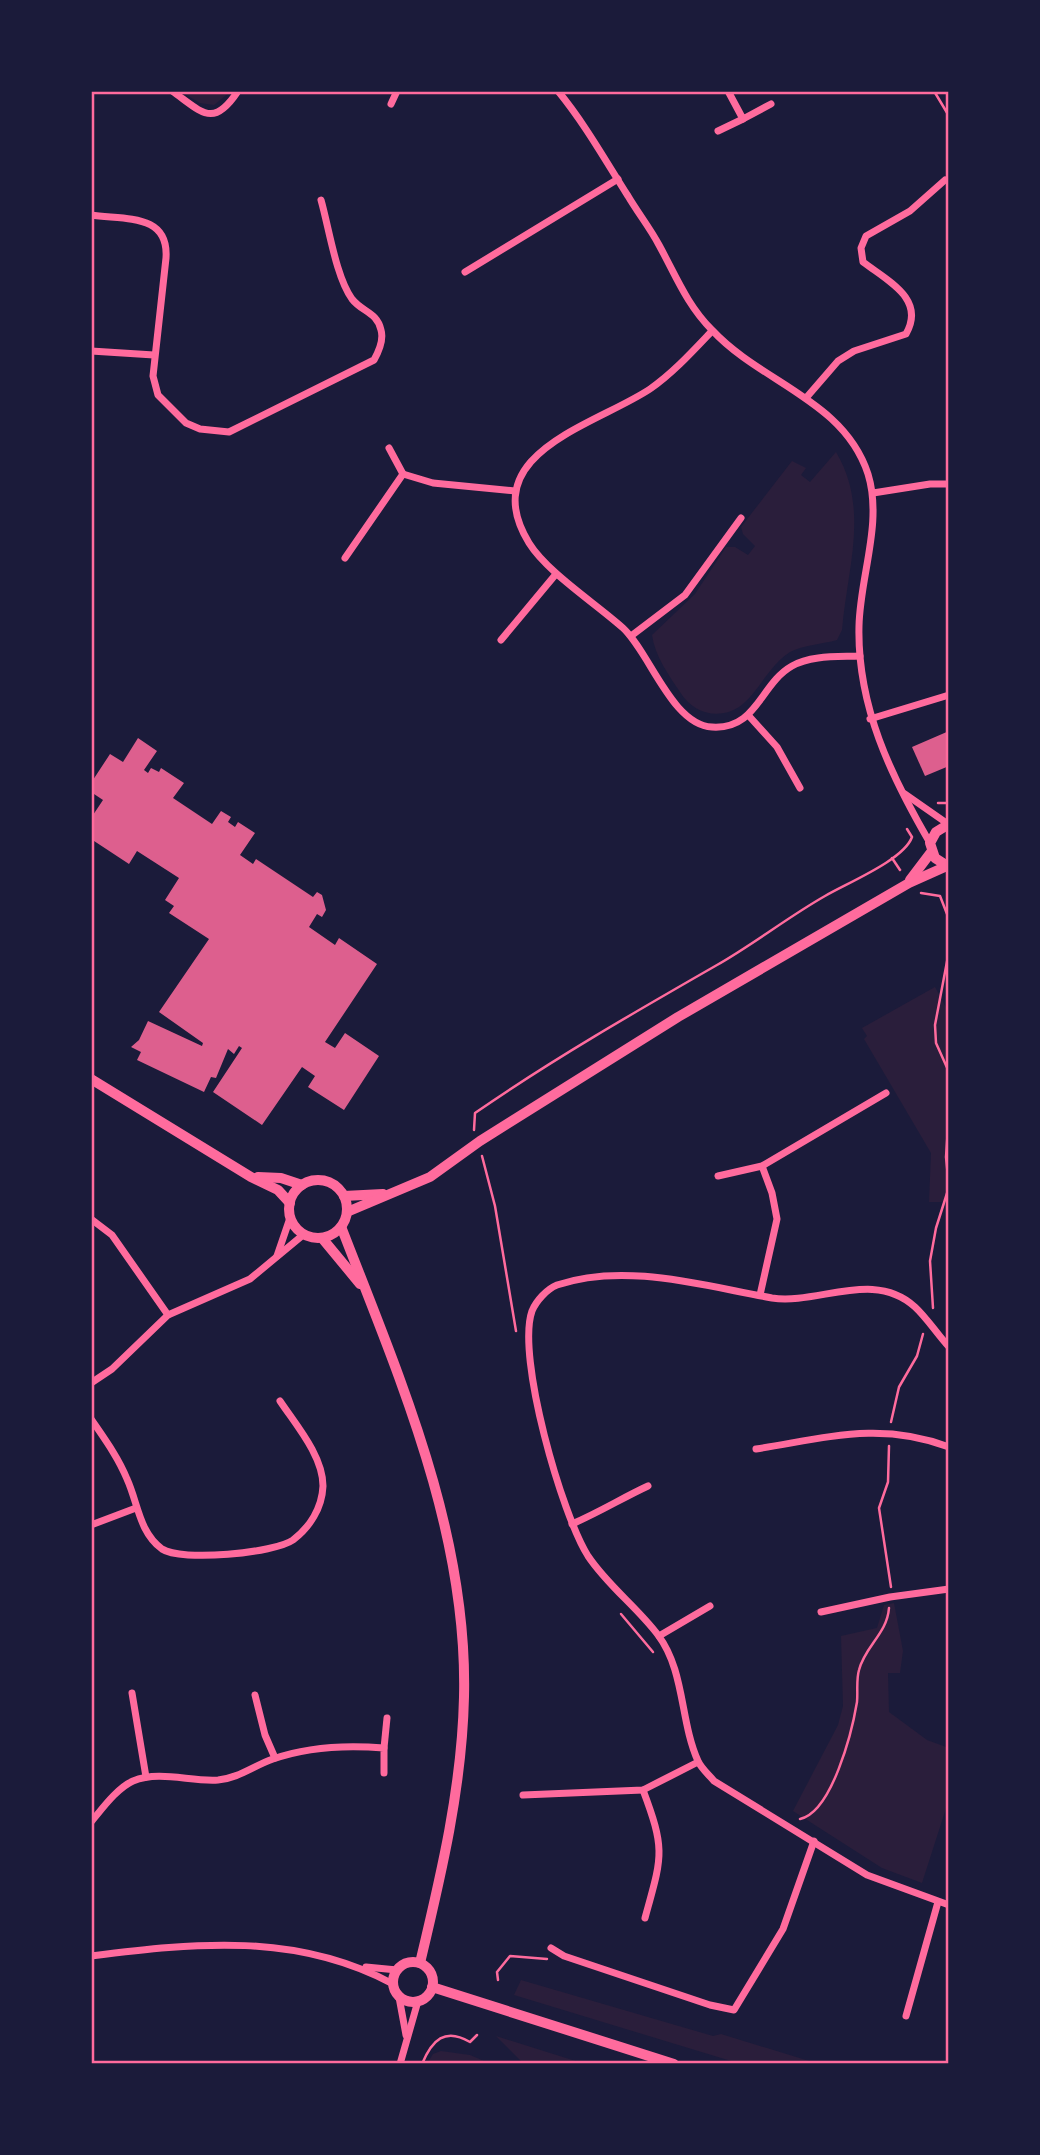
<svg xmlns="http://www.w3.org/2000/svg" width="1040" height="2155" font-family="Arial,sans-serif">
<style>
.green{fill:#2a1e3b}
.building{fill:#dd5f8e}
.lines{fill:none;stroke-linecap:round;stroke-linejoin:round}
.path{stroke:#ff6b9d;stroke-width:2.5}
.minor{stroke:#ff6b9d;stroke-width:7}
.tertiary{stroke:#ff6b9d;stroke-width:10}
.neatline{fill:none;stroke:#ff6b9d;stroke-width:2.5}
</style>
<rect width="100%" height="100%" fill="#1b1b3a"/>
<g class="green">
<path d="M180,91h51l-17,14 -14,-2z"/>
<path d="M836,452c34,57 11,117 6,178l-5,10c-14,4 -34,5 -47,12 -22,14 -32,42 -51,55 -22,14 -47,5 -59,-15 -12,-18 -25,-36 -28,-57l43,-41 31,-47h9l13,8 7,-9 -12,-12 -2,-7 51,-66 14,7 -5,7 9,7z"/>
<path d="M935,987l14,26v189h-20l2,-49 -67,-114 3,-3 -5,-8z"/>
<path d="M894,1603l9,48 -3,22h-12l1,39 38,28 22,8v51l-27,84 -40,-15 -89,-57 45,-86 5,-19 -2,-70 36,-8 7,-23z"/>
<path d="M521,1980l192,56 8,-2 98,30h-78l-227,-69z"/>
<path d="M496,2036l89,28h-61z"/>
<path d="M441,2051l29,4 21,9h-64l6,-10z"/>
</g>
<g class="building">
<path d="M949,731v35l-24,10 -13,-29z"/>
<path d="M138,738l19,13 -13,19 4,3 3,-5 8,4 2,-4 23,15 -11,15 39,26 9,-13 10,6 -3,5 7,5 3,-5 17,11 -15,22 13,9 3,-5 57,38 4,-5 5,3 4,15 -4,7 -5,-3 -8,13 26,18 4,-7 38,26 -52,78 10,6 10,-15 34,23 -35,54 -36,-23 7,-11 -13,-9 -40,58 -49,-33 29,-44 -3,-2 -5,8 -6,-5 -12,29 -5,-1 -7,15 -67,-32 4,-8 -10,-5 8,-7 9,-19 54,25 1,-3 -44,-31 50,-73 -40,-26 5,-7 -9,-6 14,-22 -42,-27 -8,13 -38,-25v-21l12,-18 -12,-8v-9l19,-29 13,8z"/>
</g>
<g class="lines">
<g class="path">
<path d="M934,91l15,25"/>
<path d="M938,803h11"/>
<path d="M892,858l8,12"/>
<path d="M921,893l19,3 9,23"/>
<path d="M949,951l-14,74 1,18 13,29"/>
<path d="M474,1130l1,-17c78,-54 160,-101 242,-148 37,-21 71,-48 108,-69 22,-13 79,-36 87,-59l-5,-8"/>
<path d="M482,1156l13,50 21,125"/>
<path d="M933,1308l-3,-47 6,-33 13,-41 -3,-30 3,-44"/>
<path d="M891,1422l8,-35 18,-31 6,-22"/>
<path d="M889,1446l-1,36 -9,26 12,79"/>
<path d="M621,1614l32,38"/>
<path d="M800,1819c32,-7 52,-87 57,-117 1,-10 -1,-22 2,-32 6,-24 28,-36 30,-62"/>
<path d="M498,1980l-1,-8 13,-16 37,3"/>
<path d="M422,2064c10,-24 23,-37 48,-22l7,-7"/>
</g>
<g class="minor">
<path d="M172,91c30,21 41,38 66,0"/>
<path d="M558,91c27,33 47,69 70,105 10,17 22,32 31,49 17,31 28,60 53,85 49,53 132,70 156,144 15,49 -8,102 -9,152 -2,80 32,150 71,217"/>
<path d="M728,91l15,28 28,-15"/>
<path d="M391,104l6,-13"/>
<path d="M718,131l25,-12"/>
<path d="M91,215c34,5 78,-2 75,43l-13,118 5,19 28,28 14,6 29,3 145,-72c5,-9 10,-20 7,-30 -4,-18 -19,-18 -29,-31 -16,-22 -23,-71 -31,-99"/>
<path d="M465,272l153,-93"/>
<path d="M712,331c-19,20 -39,42 -62,58 -54,36 -176,64 -121,154 18,29 66,60 94,85 27,25 49,97 89,99 45,3 48,-43 80,-61 19,-11 46,-9 68,-10"/>
<path d="M91,351l63,4"/>
<path d="M806,398l32,-37 16,-10 52,-17c20,-35 -18,-53 -43,-72l-2,-14 5,-12 44,-25 35,-31"/>
<path d="M389,448l14,26 30,9 82,8"/>
<path d="M873,493l57,-9h19"/>
<path d="M345,558l58,-84"/>
<path d="M631,636l54,-41 56,-77"/>
<path d="M501,640l55,-66"/>
<path d="M749,716l28,31 23,41"/>
<path d="M870,719l79,-24"/>
<path d="M905,794l43,30"/>
<path d="M718,1176l44,-10 124,-73"/>
<path d="M91,1219l21,16 56,80"/>
<path d="M277,1256l13,-38"/>
<path d="M760,1295l17,-76 -5,-26 -10,-27"/>
<path d="M949,1347c-12,-13 -22,-29 -34,-40 -41,-38 -97,-2 -143,-9 -68,-12 -147,-36 -215,-13 -10,4 -21,16 -25,26 -16,45 30,204 56,245 20,30 49,51 70,79 27,36 22,86 40,126 3,7 11,14 16,20l153,94 82,30"/>
<path d="M91,1383l21,-14 56,-54 82,-36 53,-44"/>
<path d="M91,1419c13,19 27,38 36,60 11,24 12,53 35,70 19,13 113,4 131,-9 17,-13 29,-32 30,-54 0,-30 -27,-61 -43,-85"/>
<path d="M756,1449c71,-11 123,-28 193,-2"/>
<path d="M572,1524c28,-12 50,-26 76,-38"/>
<path d="M91,1525l45,-17"/>
<path d="M821,1612l69,-15 59,-8"/>
<path d="M659,1636l51,-30"/>
<path d="M132,1693l14,84"/>
<path d="M255,1695l10,40 10,23"/>
<path d="M384,1748l3,-30"/>
<path d="M643,1790c23,61 19,66 2,128"/>
<path d="M523,1795l120,-5 55,-28"/>
<path d="M91,1822c11,-13 26,-34 42,-41 27,-11 57,1 85,-1 21,-2 35,-14 55,-21 34,-12 75,-14 111,-11v25"/>
<path d="M551,1948l13,8 146,49 24,5 49,-81 31,-88"/>
<path d="M91,1956c105,-13 205,-24 302,28"/>
<path d="M366,1967l31,3"/>
<path d="M399,1997l7,38"/>
<path d="M906,2016l32,-114"/>
<path d="M400,2064l18,-63"/>
</g>
<g class="tertiary">
<path d="M949,824l-13,8 -6,11 5,15 14,9"/>
<path d="M910,880l22,-29"/>
<path d="M91,1079l160,98 27,13 12,13"/>
<path d="M258,1177l23,1 21,7"/>
<circle cx="318" cy="1209" r="29"/>
<path d="M344,1196l39,-2"/>
<path d="M347,1212l83,-35 50,-36 198,-124 231,-134 38,-17"/>
<path d="M342,1229c58,150 126,304 122,468 -2,91 -23,178 -44,266"/>
<path d="M322,1238l38,46"/>
<circle cx="413" cy="1982" r="20"/>
<path d="M432,1987l242,77"/>
</g>
</g>
<rect width="1040" height="2155" fill="none" stroke="#1b1b3a" stroke-width="186"/>
<rect x="93" y="93" width="854" height="1969" class="neatline"/>
</svg>
